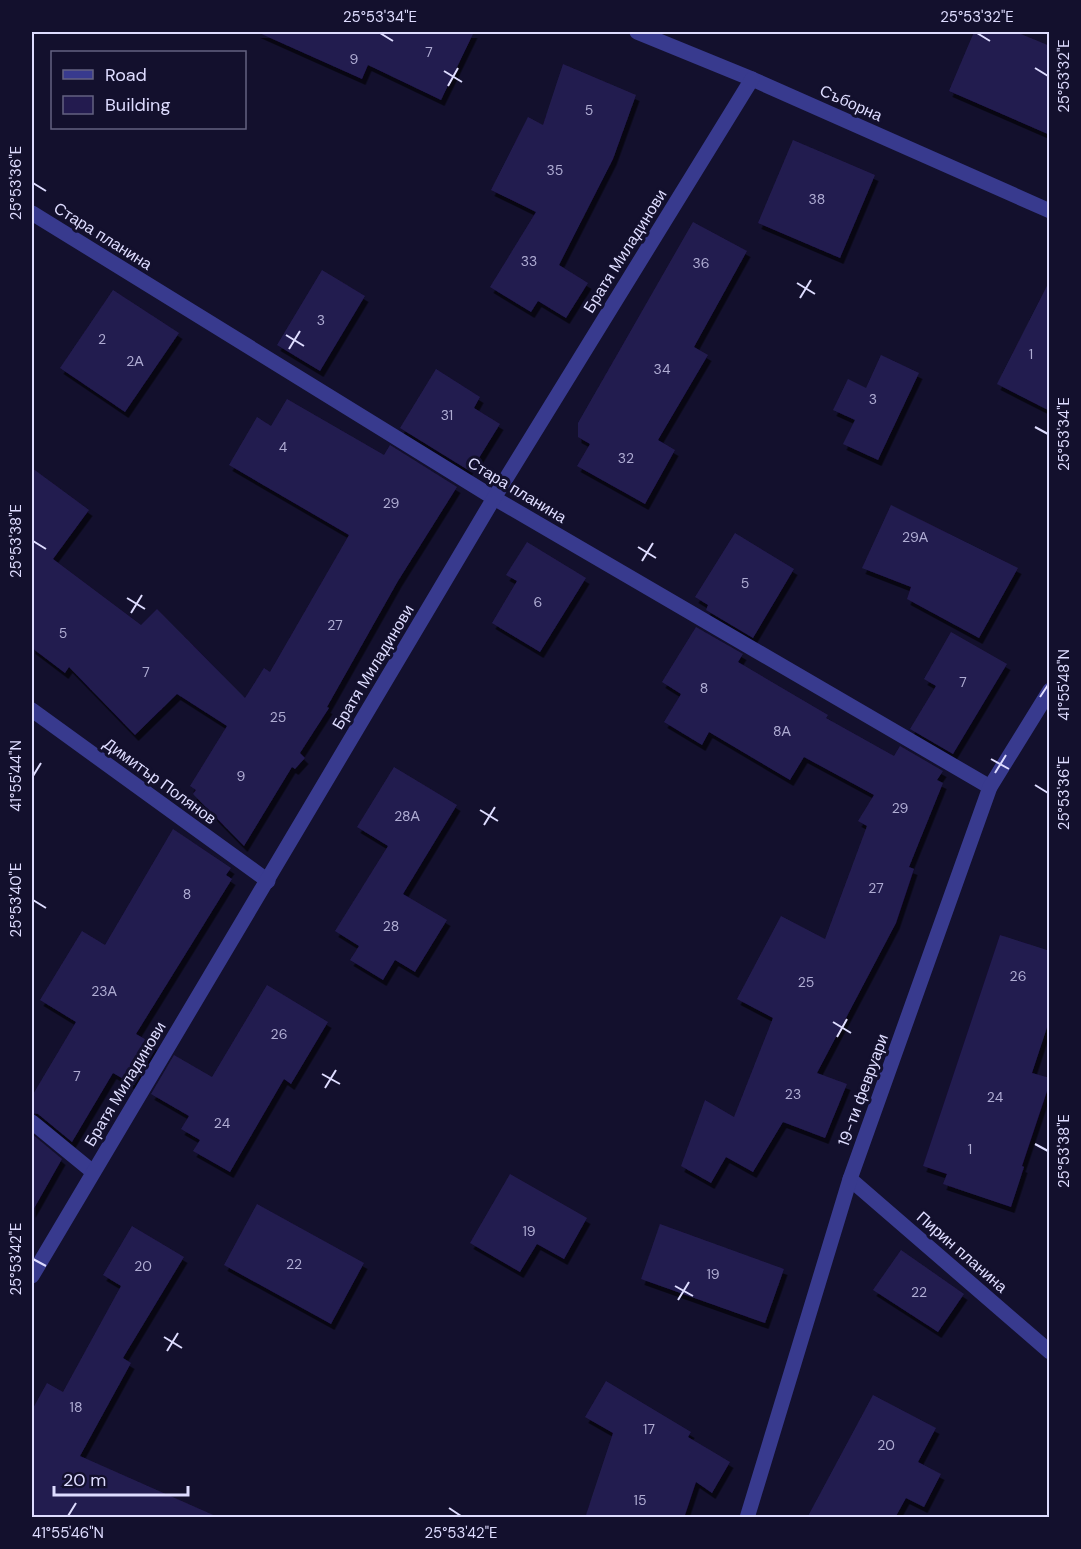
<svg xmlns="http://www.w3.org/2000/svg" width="1081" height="1549" font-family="'DM Sans',sans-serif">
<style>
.building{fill:#231b4f;filter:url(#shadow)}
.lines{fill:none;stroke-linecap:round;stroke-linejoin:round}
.street{stroke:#383a8e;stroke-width:15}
.ticks{fill:none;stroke:#dedcff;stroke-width:2}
.labels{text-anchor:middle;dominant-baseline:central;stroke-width:6;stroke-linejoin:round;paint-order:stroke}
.number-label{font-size:14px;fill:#afacd3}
.street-label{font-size:16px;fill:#dedcff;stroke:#13102d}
.neatline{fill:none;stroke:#dedcff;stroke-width:2}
.ticks-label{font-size:15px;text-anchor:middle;fill:#dedcff}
</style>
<defs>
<filter id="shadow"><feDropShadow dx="3.5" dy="6" stdDeviation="0" flood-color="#0009"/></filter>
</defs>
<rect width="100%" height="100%" fill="#13102d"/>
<g class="building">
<path d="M257,32h217l-33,68 -73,-35 -6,14z"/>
<path d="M974,32h42l34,14v89l-101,-44z"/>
<path d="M563,64l73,31 -23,64 -54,106 29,18 -22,35 -28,-17 -7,11 -41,-25 46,-75 -45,-22 37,-73 15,8z"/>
<path d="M793,140l82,35 -35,83 -82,-35z"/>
<path d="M693,222l54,29 -53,96 14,8 -50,85 17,10 -30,54 -68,-38 13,-22 -12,-7v-14z"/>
<path d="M322,270l43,26 -45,75 -43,-26z"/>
<path d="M1050,280v131l-53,-27z"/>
<path d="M113,290l66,43 -54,79 -65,-44z"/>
<path d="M881,355l38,18 -41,87 -35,-16 12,-24 -22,-10 15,-31 18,9z"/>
<path d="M436,369l44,28 -6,11 26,16 -26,42 -3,-1 -3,5 -68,-42z"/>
<path d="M287,399l97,56 6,-10 67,42 -59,94 -71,126 2,1 -29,45 5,5 -10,11 -3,-2 -48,79 -51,-52 3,-4 -6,-4 37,-60 -50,-32 -42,41 -66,-68 -4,6 -33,-25v-180l57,42 -36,49 88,66 16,-16 88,89 19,-30 6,4 79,-137 -120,-70 28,-48 14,9z"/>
<path d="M891,505l127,63 -39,70 -72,-39 4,-12 -49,-19z"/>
<path d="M735,533l59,36 -41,69 -47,-28 2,-5 -13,-8z"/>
<path d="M527,542l59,36 -46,74 -48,-29 25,-42 -11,-6z"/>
<path d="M696,627l47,27 -5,8 90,53 -2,3 68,38 6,-10 43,25 -6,9 6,3 -34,84 5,2 -18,54 -79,150 30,11 -22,54 -42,-16 -30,50 -27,-15 -15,26 -30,-17 24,-66 29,17 39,-99 -36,-19 44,-83 44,23 42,-113 -9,-5 16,-26 -70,-38 -14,23 -81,-48 -7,13 -38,-23 17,-28 -19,-12z"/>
<path d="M951,632l56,32 -54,90 -43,-25 26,-43 -12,-7z"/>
<path d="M394,767l63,38 -54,89 44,26 -32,52 -20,-12 -12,20 -33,-20 9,-14 -24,-15 53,-85 -31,-19z"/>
<path d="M173,829l58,39 -5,7 6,4 -96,155 21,12 -23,39 -21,-12 -41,69 -34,-28 -6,-1v-17l44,-74 -36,-22 42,-69 23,14z"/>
<path d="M1000,935l50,16v67l-18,55 18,5v4l-28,84 2,1 -13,40 -68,-23 4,-10 -24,-8z"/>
<path d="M267,985l61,37 -37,62 -7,-5 -54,93 -37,-21 7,-11 -19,-11 8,-13 -38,-22 23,-39 38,22z"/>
<path d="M32,1134l30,25 -30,53z"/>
<path d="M510,1174l77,44 -23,41 -27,-15 -17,28 -50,-29z"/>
<path d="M257,1204l107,59 -33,61 -107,-59z"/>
<path d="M660,1224l124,45 -19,54 -124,-44z"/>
<path d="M132,1226l52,31 -61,101 8,5 -51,93 140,62h-188v-108l15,-27 16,9 58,-106 -18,-11z"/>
<path d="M901,1250l63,44 -26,38 -65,-42z"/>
<path d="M606,1381l85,51 -3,5 42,25 -18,31 -16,-11 -12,36h-99l28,-85 -28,-16z"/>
<path d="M873,1395l63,33 -18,34 23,12 -17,33 -18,-9 -11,20h-88z"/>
</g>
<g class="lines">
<g class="street">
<path d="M637,32l115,47 298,132"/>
<path d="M32,213l462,285 496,289"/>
<path d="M32,710l236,171"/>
<path d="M32,1122l61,50"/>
<path d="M850,1179l200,173"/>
<path d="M32,1276l462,-778 258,-419"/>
<path d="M747,1518l103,-339 140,-392 60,-97"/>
</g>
</g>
<path class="ticks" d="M380,33l13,8M977,33l13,8M1035,68l13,8M444,71l18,11M448,86l10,-18M33,183l13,8M797,283l18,11M800,298l11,-18M286,335l18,11M289,349l11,-18M1035,427l13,7M33,541l13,8M638,547l18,11M642,561l11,-18M127,598l18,11M131,613l11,-18M1040,697l8,-12M991,759l18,10M995,773l11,-18M33,776l8,-13M1035,785l13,8M480,810l18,11M484,825l11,-18M33,900l13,8M833,1022l18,11M837,1037l10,-18M322,1074l18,10M325,1088l11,-18M1035,1144l13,7M33,1259l13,7M675,1286l18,10M678,1300l11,-18M164,1337l18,11M167,1351l11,-18M449,1508l12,8M68,1516l8,-13"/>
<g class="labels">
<g class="number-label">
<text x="429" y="52">7</text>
<text x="354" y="59">9</text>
<text x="589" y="110">5</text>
<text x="555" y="170">35</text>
<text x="817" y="199">38</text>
<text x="529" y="261">33</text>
<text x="701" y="263">36</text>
<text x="321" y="320">3</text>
<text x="102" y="339">2</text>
<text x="1031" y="354">1</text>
<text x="135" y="361">2А</text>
<text x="662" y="369">34</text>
<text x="873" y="399">3</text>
<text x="447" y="415">31</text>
<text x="283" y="447">4</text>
<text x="626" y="458">32</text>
<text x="391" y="503">29</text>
<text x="915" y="537">29А</text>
<text x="745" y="583">5</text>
<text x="538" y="602">6</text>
<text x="335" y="625">27</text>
<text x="63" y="633">5</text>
<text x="146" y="672">7</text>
<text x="963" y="682">7</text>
<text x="704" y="688">8</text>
<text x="278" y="717">25</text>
<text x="782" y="731">8А</text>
<text x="241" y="776">9</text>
<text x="900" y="808">29</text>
<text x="407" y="816">28А</text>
<text x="876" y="888">27</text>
<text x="187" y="894">8</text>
<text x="391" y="926">28</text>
<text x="1018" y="976">26</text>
<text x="806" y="982">25</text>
<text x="104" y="991">23А</text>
<text x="279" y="1034">26</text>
<text x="77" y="1076">7</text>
<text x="793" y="1094">23</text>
<text x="995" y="1097">24</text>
<text x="222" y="1123">24</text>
<text x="970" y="1149">1</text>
<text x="529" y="1231">19</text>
<text x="294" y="1264">22</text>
<text x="143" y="1266">20</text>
<text x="713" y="1274">19</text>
<text x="919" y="1292">22</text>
<text x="76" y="1407">18</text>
<text x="649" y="1429">17</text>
<text x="886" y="1445">20</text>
<text x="640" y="1500">15</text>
</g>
<g class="street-label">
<text transform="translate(851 103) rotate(24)">Съборна</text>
<text transform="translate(103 236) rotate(32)">Стара планина</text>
<text transform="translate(625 251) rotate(-58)">Братя Миладинови</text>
<text transform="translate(517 490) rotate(31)">Стара планина</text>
<text transform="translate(373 667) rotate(-59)">Братя Миладинови</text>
<text transform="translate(160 781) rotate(36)">Димитър Полянов</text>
<text transform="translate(125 1084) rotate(-59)">Братя Миладинови</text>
<text transform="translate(863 1090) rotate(-70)">19-ти февруари</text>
<text transform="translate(962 1252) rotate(41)">Пирин планина</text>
</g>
</g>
<rect width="1081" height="1549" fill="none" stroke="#13102d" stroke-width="66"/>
<rect x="51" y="51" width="195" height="78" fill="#13102d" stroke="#646281" stroke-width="1.5"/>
<rect x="63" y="70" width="30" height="9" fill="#383a8e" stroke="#646281" stroke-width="1.5"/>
<text x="105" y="81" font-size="18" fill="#dedcff">Road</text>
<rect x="63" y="96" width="30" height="18" fill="#231b4f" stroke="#646281" stroke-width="1.5"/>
<text x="105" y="111" font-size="18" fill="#dedcff">Building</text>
<path d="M54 1486v9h134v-9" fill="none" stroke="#dedcff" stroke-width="3"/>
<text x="63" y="1486" font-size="18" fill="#dedcff" stroke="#13102d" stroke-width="4.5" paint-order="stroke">20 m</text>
<rect x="33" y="33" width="1015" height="1483" class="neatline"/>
<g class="ticks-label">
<text x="380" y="22">25°53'34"E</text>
<text x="977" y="22">25°53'32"E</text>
<text transform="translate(1064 76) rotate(-90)" y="5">25°53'32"E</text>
<text transform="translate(16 183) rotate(-90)" y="5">25°53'36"E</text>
<text transform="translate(1064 434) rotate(-90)" y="5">25°53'34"E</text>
<text transform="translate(16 541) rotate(-90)" y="5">25°53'38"E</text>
<text transform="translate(1064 685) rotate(-90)" y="5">41°55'48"N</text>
<text transform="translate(16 776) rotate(-90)" y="5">41°55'44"N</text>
<text transform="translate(1064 793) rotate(-90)" y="5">25°53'36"E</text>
<text transform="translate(16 900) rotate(-90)" y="5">25°53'40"E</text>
<text transform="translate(1064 1151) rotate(-90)" y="5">25°53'38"E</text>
<text transform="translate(16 1259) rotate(-90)" y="5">25°53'42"E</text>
<text x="68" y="1538">41°55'46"N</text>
<text x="461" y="1538">25°53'42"E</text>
</g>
</svg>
